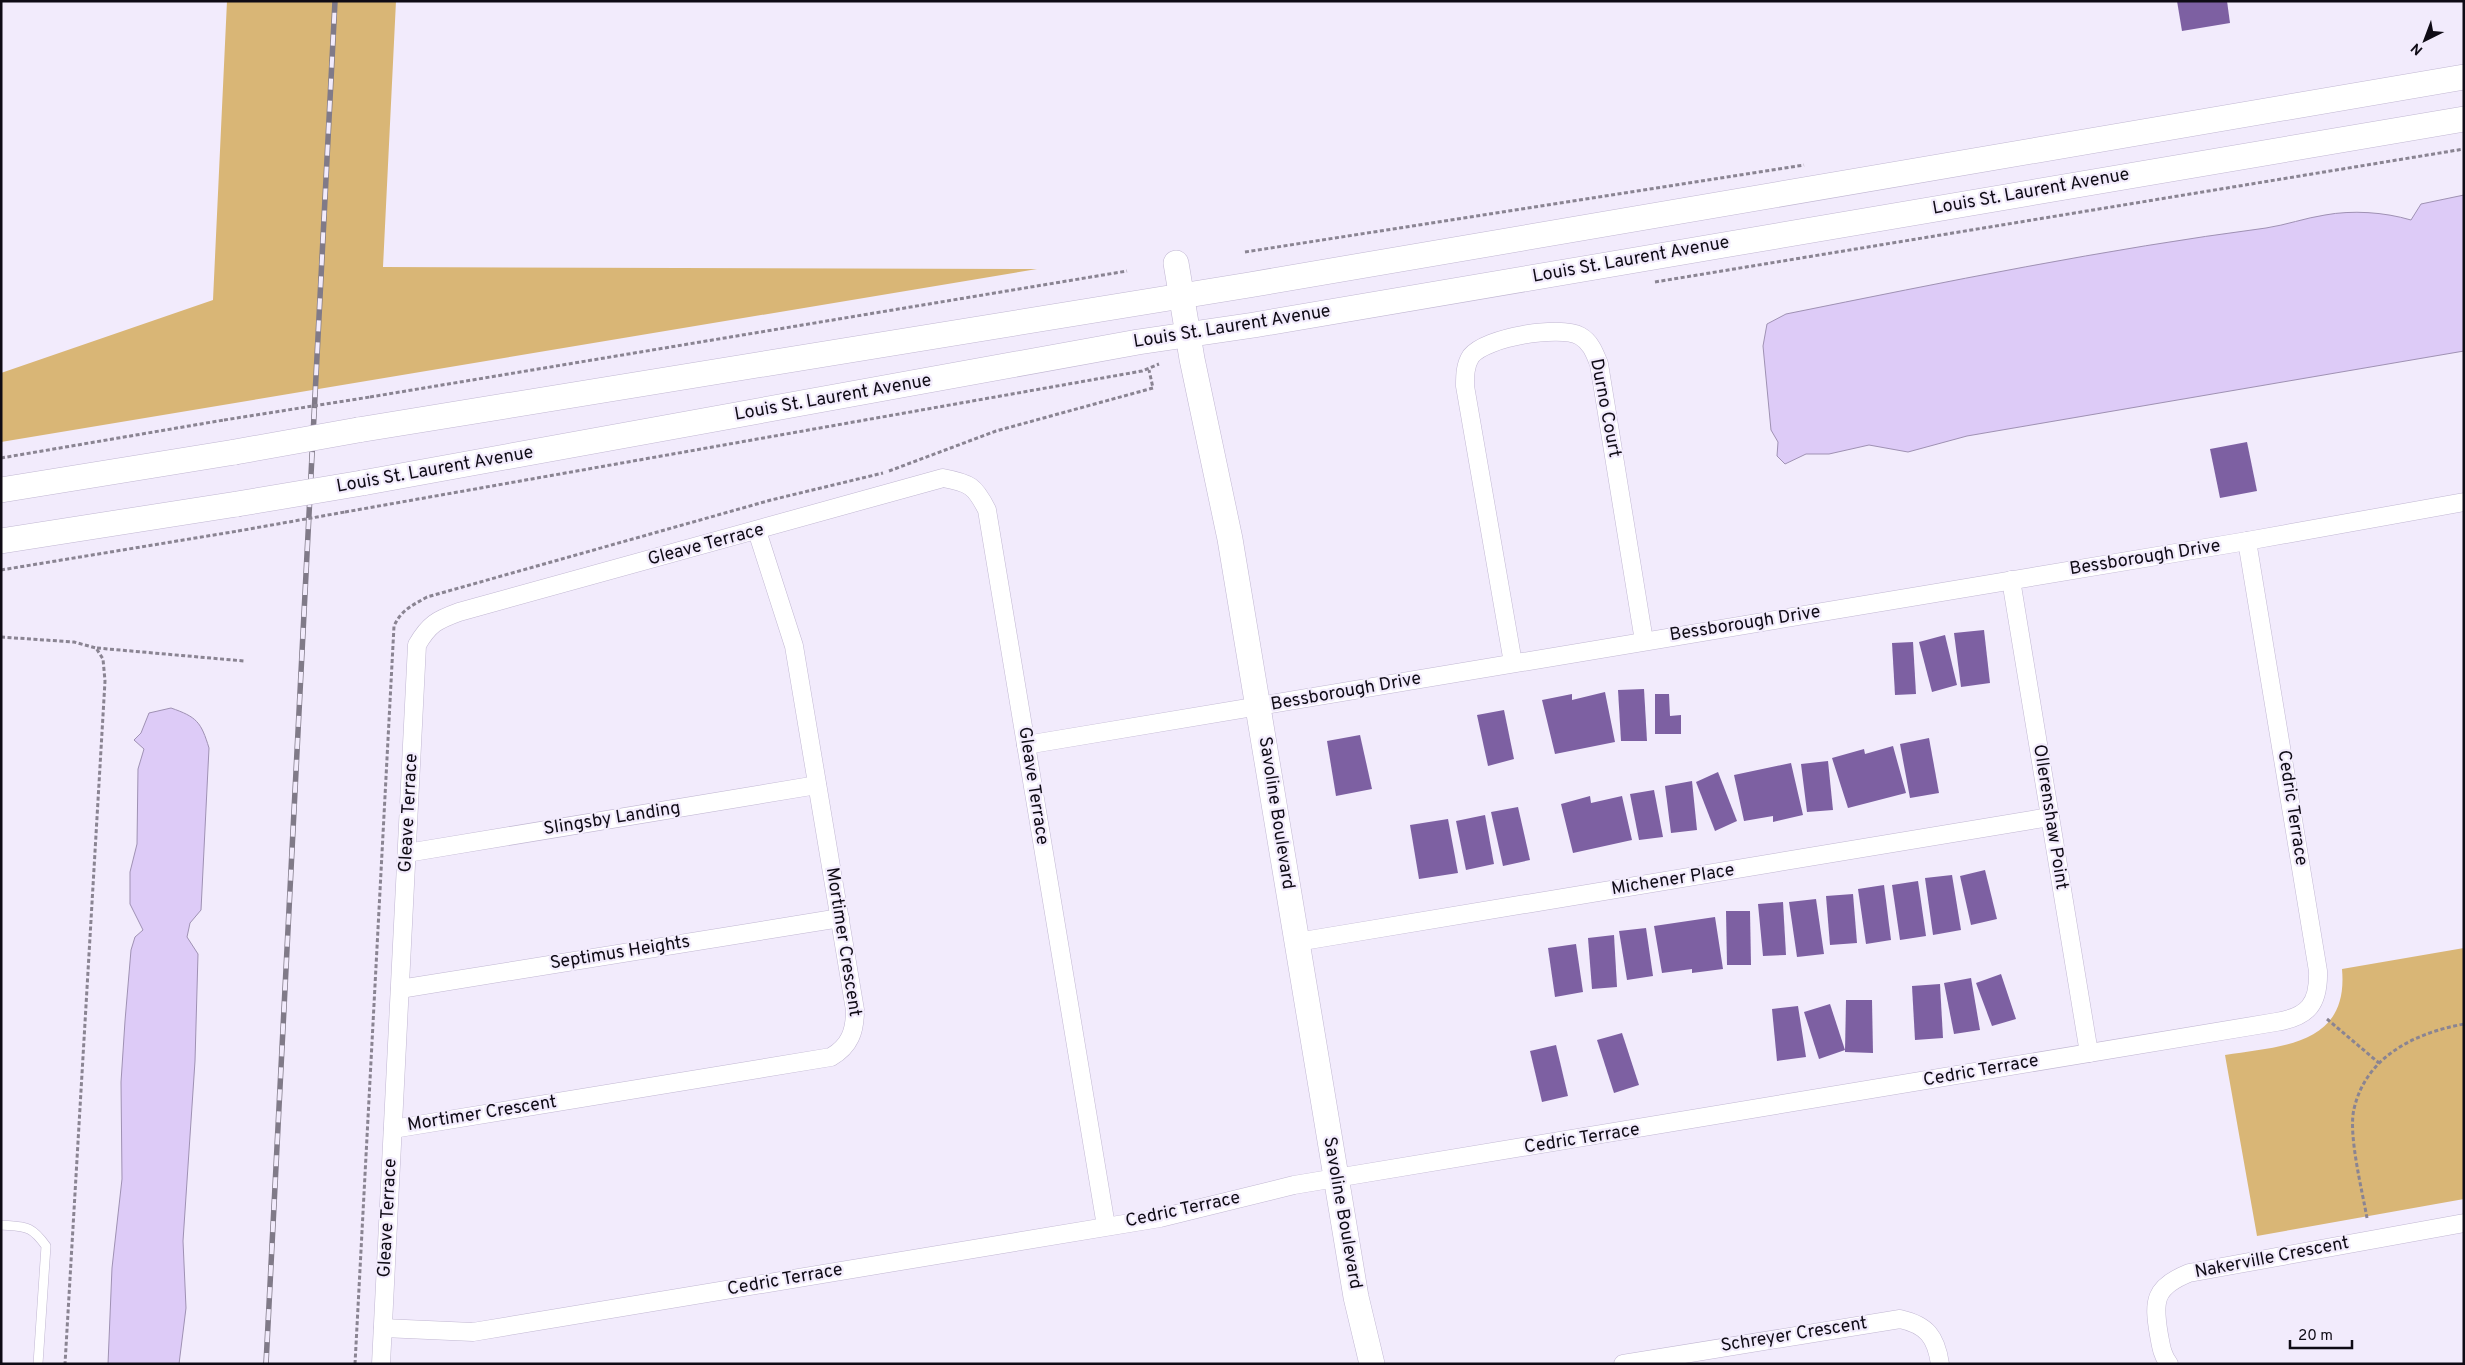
<svg xmlns="http://www.w3.org/2000/svg" width="2465" height="1365" font-family="Overpass,sans-serif">
<style>
.green{fill:#d9b676}
.water{fill:#ddcbf7;stroke:#9f91b3}
.building{fill:#7d60a2}
.lines{fill:none;stroke-linecap:round;stroke-linejoin:round}
.lane-casing{stroke:#c1b7d2;stroke-width:10}
.street-casing{stroke:#c1b7d2;stroke-width:19}
.secondary-casing{stroke:#c1b7d2;stroke-width:26}
.path{stroke:#8a8492;stroke-width:3;stroke-dasharray:4 2.5;stroke-linecap:butt}
.lane{stroke:#fff;stroke-width:9}
.street{stroke:#fff;stroke-width:18}
.secondary{stroke:#fff;stroke-width:25}
.rail-casing{stroke:#807a88;stroke-width:5.5}
.rail{stroke:#f2ebfc;stroke-width:4;stroke-dasharray:11;stroke-linecap:butt}
.secondary-bridge-casing{stroke:#c1b7d2;stroke-width:26;stroke-linecap:butt}
.path-bridge{stroke:#8a8492;stroke-width:3;stroke-dasharray:4 2.5;stroke-linecap:butt}
.secondary-bridge{stroke:#fff;stroke-width:25}
.labels{text-anchor:middle;dominant-baseline:central;stroke-width:4.5;stroke-linejoin:round;paint-order:stroke}
.street-label{font-size:18px;fill:#0f0b15;stroke:#f2ebfc}
</style>
<rect width="100%" height="100%" fill="#f2ebfc"/>
<g class="green">
<path d="M227,1h169l-13,266 654,2 -1036,173v-69l212,-73z"/>
<path d="M2464,948v251l-207,37 -32,-181c56,-9 124,-9 117,-86z"/>
</g>
<g class="water">
<path d="M2464,195v156l-497,85 -59,16 -39,-7 -40,9h-23l-21,10 -8,-8 1,-14 -7,-12 -8,-84 4,-22 19,-10c159,-32 319,-65 480,-86 20,-3 39,-10 59,-13 27,-5 59,-3 86,5l10,-16z"/>
<path d="M171,708c26,9 30,14 38,40l-8,162 -11,13 -3,14 11,17 -3,107 -12,180 3,67 -7,56h-71l4,-96 10,-89 -1,-97 4,-61 6,-71 4,-13 8,-7 -13,-26v-32l7,-28 1,-75 6,-20 -10,-9 7,-7 8,-20z"/>
</g>
<g class="building">
<path d="M2177,1h50l3,22 -48,8z"/>
<path d="M2247,442l10,49 -37,7 -10,-49z"/>
<path d="M1984,630l6,53 -29,4 -7,-54z"/>
<path d="M1945,635l12,50 -25,7 -13,-50z"/>
<path d="M1913,642l3,52 -21,1 -3,-52z"/>
<path d="M1644,689l3,52h-26l-3,-51z"/>
<path d="M1605,692l10,50 -60,12 -13,-54 30,-6v6z"/>
<path d="M1655,694h14l1,22 11,-1v19h-26z"/>
<path d="M1504,710l10,49 -26,7 -11,-51z"/>
<path d="M1360,735l12,54 -36,7 -9,-55z"/>
<path d="M1929,738l10,55 -29,5 -10,-54z"/>
<path d="M1893,746l13,47 -58,15 -16,-50 32,-9 1,5z"/>
<path d="M1828,761l5,49 -26,2 -6,-48z"/>
<path d="M1791,763l12,52 -30,7v-6l-29,5 -10,-46z"/>
<path d="M1718,772l19,49 -22,10 -19,-49z"/>
<path d="M1692,781l5,49 -26,3 -6,-47z"/>
<path d="M1654,790l9,47 -24,3 -9,-46z"/>
<path d="M1590,796l1,7 31,-7 10,44 -59,13 -12,-49z"/>
<path d="M1518,807l12,53 -27,6 -12,-54z"/>
<path d="M1485,815l9,49 -28,6 -10,-49z"/>
<path d="M1448,819l10,54 -39,6 -9,-54z"/>
<path d="M1985,870l12,49 -26,6 -11,-49z"/>
<path d="M1952,875l9,55 -28,5 -8,-57z"/>
<path d="M1918,881l8,55 -26,4 -8,-55z"/>
<path d="M1884,885l7,55 -25,4 -8,-55z"/>
<path d="M1853,894l4,49 -27,2 -4,-49z"/>
<path d="M1816,899l8,55 -27,3 -8,-55z"/>
<path d="M1783,902l3,53 -23,1 -5,-52z"/>
<path d="M1726,911h24l1,54h-24z"/>
<path d="M1715,917l8,52 -31,4v-4l-30,4 -8,-47z"/>
<path d="M1646,928l7,48 -26,4 -8,-49z"/>
<path d="M1614,935l3,52 -25,2 -4,-51z"/>
<path d="M1576,944l7,48 -28,5 -7,-49z"/>
<path d="M2001,974l15,45 -24,7 -16,-43z"/>
<path d="M1971,978l9,52 -26,4 -10,-51z"/>
<path d="M1940,984l3,54 -28,2 -3,-54z"/>
<path d="M1846,1000h26l1,53 -28,-1z"/>
<path d="M1830,1004l15,46 -26,9 -15,-47z"/>
<path d="M1798,1006l8,51 -29,4 -5,-52z"/>
<path d="M1622,1033l17,52 -25,8 -17,-53z"/>
<path d="M1556,1045l12,51 -26,6 -12,-51z"/>
</g>
<g class="lines">
<defs>
<path id="lane" d="M1,1225c25,2 30,0 45,21l-8,118"/>
<g id="street">
<path d="M2011,580l78,473"/>
<path d="M1513,663l-48,-277c0,-10 0,-21 6,-30 15,-19 89,-31 109,-20 11,6 15,18 19,28l45,277"/>
<path d="M1026,745l1221,-204 217,-39"/>
<path d="M407,853l410,-68"/>
<path d="M1297,942l753,-125"/>
<path d="M400,989l440,-71"/>
<path d="M393,1129l438,-72c19,-11 24,-26 24,-47l-61,-364 -37,-115"/>
<path d="M383,1328l90,4 687,-114 134,-33 982,-163c32,-5 43,-18 42,-51l-71,-430"/>
<path d="M381,1364l36,-719c12,-21 20,-25 42,-33l484,-134c27,5 32,8 44,32l119,716"/>
<path d="M1623,1364l277,-45c27,6 36,18 40,45"/>
<path d="M2169,1364c-7,-9 -8,-18 -10,-29 -6,-34 -5,-48 30,-62l275,-50"/>
</g>
<g id="secondary">
<path d="M1176,263l16,96 38,180 126,758 16,67"/>
<path d="M358,430l891,-145 1215,-208"/>
<path d="M362,483l776,-141 116,-17 1210,-206"/>
<path d="M1,490l234,-38"/>
<path d="M1,541l236,-37"/>
</g>
</defs>
<use href="#lane" class="lane-casing"/>
<use href="#street" class="street-casing"/>
<use href="#secondary" class="secondary-casing"/>
<g class="path">
<path d="M1245,252l559,-87"/>
<path d="M1655,282l809,-133"/>
<path d="M370,397l757,-126"/>
<path d="M1,458l223,-38"/>
<path d="M889,471l107,-40 157,-43 -4,-18"/>
<path d="M345,512l797,-141 17,-7"/>
<path d="M1,570l237,-39"/>
<path d="M1,637l73,5 22,6 7,11 2,22 -40,683"/>
<path d="M97,648l147,13"/>
<path d="M2327,1019l52,44"/>
<path d="M2367,1218c-5,-28 -19,-84 -13,-109 12,-53 61,-76 110,-85"/>
<path d="M355,1364l39,-738c7,-16 19,-21 33,-29l344,-97 112,-27"/>
</g>
<use href="#lane" class="lane"/>
<use href="#street" class="street"/>
<use href="#secondary" class="secondary"/>
<defs>
<path id="rail" d="M266,1364l69,-1363"/>
</defs>
<use href="#rail" class="rail-casing"/>
<use href="#rail" class="rail"/>
<defs>
<g id="secondary-bridge">
<path d="M235,452l123,-22"/>
<path d="M237,504l125,-21"/>
</g>
</defs>
<use href="#secondary-bridge" class="secondary-bridge-casing"/>
<g class="path-bridge">
<path d="M224,420l146,-23"/>
<path d="M238,531l107,-19"/>
</g>
<use href="#secondary-bridge" class="secondary-bridge"/>
</g>
<g class="labels">
<g class="street-label">
<text transform="translate(2031 192) rotate(-10)">Louis St. Laurent Avenue</text>
<text transform="translate(1631 260) rotate(-10)">Louis St. Laurent Avenue</text>
<text transform="translate(1232 327) rotate(-9)">Louis St. Laurent Avenue</text>
<text transform="translate(833 398) rotate(-10)">Louis St. Laurent Avenue</text>
<text transform="translate(1605 408) rotate(79)">Durno Court</text>
<text transform="translate(435 470) rotate(-10)">Louis St. Laurent Avenue</text>
<text transform="translate(706 545) rotate(-15)">Gleave Terrace</text>
<text transform="translate(2145 558) rotate(-9)">Bessborough Drive</text>
<text transform="translate(1745 624) rotate(-9)">Bessborough Drive</text>
<text transform="translate(1346 692) rotate(-10)">Bessborough Drive</text>
<text transform="translate(1033 786) rotate(81)">Gleave Terrace</text>
<text transform="translate(2292 808) rotate(81)">Cedric Terrace</text>
<text transform="translate(409 813) rotate(-87)">Gleave Terrace</text>
<text transform="translate(1276 813) rotate(81)">Savoline Boulevard</text>
<text transform="translate(2050 817) rotate(81)">Ollerenshaw Point</text>
<text transform="translate(612 819) rotate(-9)">Slingsby Landing</text>
<text transform="translate(1673 880) rotate(-9)">Michener Place</text>
<text transform="translate(843 942) rotate(81)">Mortimer Crescent</text>
<text transform="translate(620 953) rotate(-9)">Septimus Heights</text>
<text transform="translate(1981 1071) rotate(-10)">Cedric Terrace</text>
<text transform="translate(482 1114) rotate(-9)">Mortimer Crescent</text>
<text transform="translate(1582 1139) rotate(-9)">Cedric Terrace</text>
<text transform="translate(1183 1210) rotate(-12)">Cedric Terrace</text>
<text transform="translate(1342 1213) rotate(80)">Savoline Boulevard</text>
<text transform="translate(388 1218) rotate(-87)">Gleave Terrace</text>
<text transform="translate(2272 1258) rotate(-11)">Nakerville Crescent</text>
<text transform="translate(785 1280) rotate(-10)">Cedric Terrace</text>
<text transform="translate(1794 1335) rotate(-9)">Schreyer Crescent</text>
</g>
</g>
<rect width="2465" height="1365" fill="none" stroke="#0f0b15" stroke-width="5"/>
<g transform="translate(2425 40) rotate(222)" stroke="#f2ebfc" stroke-width="4" paint-order="stroke">
<path d="M0-4L9 19L0 12L-9 19Z" fill="#0f0b15"/>
<text y="-8" font-size="14" font-weight="bold" text-anchor="middle" fill="#0f0b15">N</text>
</g>
<path d="M2290 1340v8h62v-8" fill="none" stroke="#0f0b15" stroke-width="2.5"/>
<text x="2298" y="1340" font-size="15" fill="#0f0b15" stroke="#f2ebfc" stroke-width="4" paint-order="stroke">20 m</text>
</svg>
